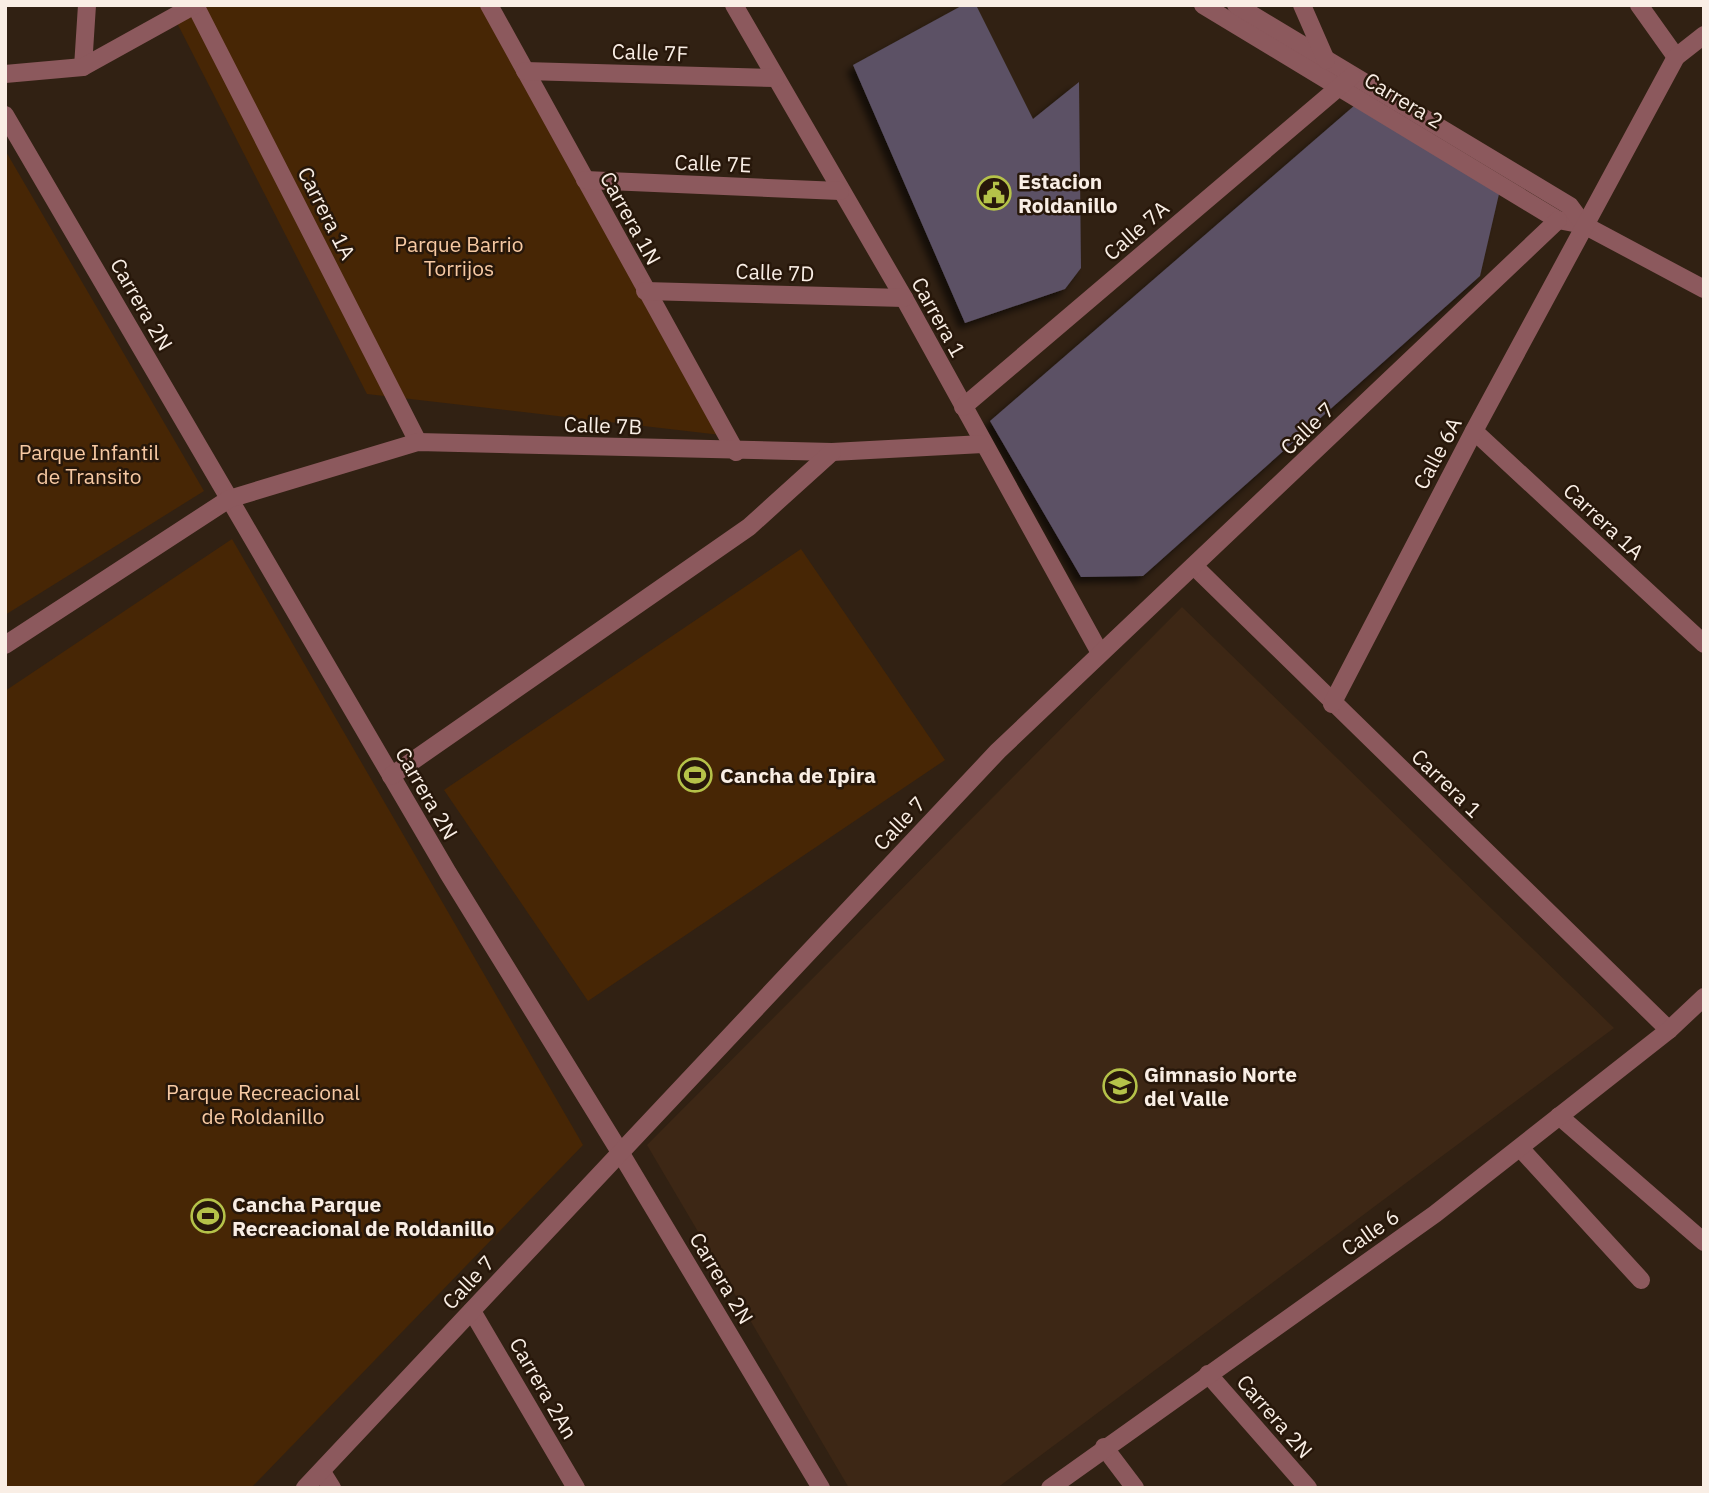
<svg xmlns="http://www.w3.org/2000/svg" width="1709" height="1493" font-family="'IBM Plex Sans',sans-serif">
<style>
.built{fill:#3d2715}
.green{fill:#472605}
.building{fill:#5b5165;filter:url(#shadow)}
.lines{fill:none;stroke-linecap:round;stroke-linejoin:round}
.minor{stroke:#8c595d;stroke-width:18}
.labels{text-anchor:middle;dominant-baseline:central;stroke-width:5;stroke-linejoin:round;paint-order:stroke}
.street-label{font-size:21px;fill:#f9eee5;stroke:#27170a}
.poi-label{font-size:21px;font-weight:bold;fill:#f9eee5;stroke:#27170a;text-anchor:start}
.park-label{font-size:21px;fill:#f7c9a3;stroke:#27170a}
</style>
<defs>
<filter id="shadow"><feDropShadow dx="-6" dy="6" stdDeviation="3.5" flood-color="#0009"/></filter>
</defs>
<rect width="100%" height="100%" fill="#312113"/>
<path class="built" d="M1182,607l432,421 -617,460h-148l-202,-343z"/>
<g class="green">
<path d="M209,5h279l233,430 -354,-41 -191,-373z"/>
<path d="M5,150l199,341 -199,124z"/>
<path d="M232,539l351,606 -332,343h-246v-797z"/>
<path d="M801,549l144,211 -357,241 -144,-211z"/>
</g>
<g class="building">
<path d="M963,5h13l57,114 46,-37 2,186 -16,21 -100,34 -112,-258z"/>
<path d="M1355,105l144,89 -19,82 -337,300 -62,1 -91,-156z"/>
</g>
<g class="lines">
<g class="minor">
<path d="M195,5l223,437"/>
<path d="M489,5l247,447"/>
<path d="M734,5l170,293 196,355"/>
<path d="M1203,5l355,215 26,5 120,64"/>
<path d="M1236,5l334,201 14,19"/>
<path d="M1302,5l24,55"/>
<path d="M1639,5l37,52"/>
<path d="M83,67l4,-62"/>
<path d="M525,71l250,7"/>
<path d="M5,74l78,-7 112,-62"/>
<path d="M5,115l443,758 172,279 201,336"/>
<path d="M585,180l255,11"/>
<path d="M645,291l259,7"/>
<path d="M963,407l389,-331"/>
<path d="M1474,431l230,213"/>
<path d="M1195,567l474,463"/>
<path d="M5,645l224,-146 189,-57 414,10 151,-8"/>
<path d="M1332,704l142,-273 202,-374 28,-22"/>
<path d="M391,776l358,-249 83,-75"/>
<path d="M1559,1116l145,126"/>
<path d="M1521,1149l120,131"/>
<path d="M472,1311l104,177"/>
<path d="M1208,1374l100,114"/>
<path d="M1104,1447l31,41"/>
<path d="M322,1472l10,16"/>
<path d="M305,1488l693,-737 560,-531"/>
<path d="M1050,1488l385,-274 234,-184 35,-33"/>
</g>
</g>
<defs>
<symbol id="civic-ring" viewBox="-11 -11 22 22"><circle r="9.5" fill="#27170a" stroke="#b5c249" stroke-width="1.5"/><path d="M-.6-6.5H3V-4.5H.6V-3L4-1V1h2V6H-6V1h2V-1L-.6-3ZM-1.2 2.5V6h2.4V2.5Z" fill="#b5c249"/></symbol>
<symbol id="stadium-ring" viewBox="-11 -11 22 22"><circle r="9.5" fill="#27170a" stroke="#b5c249" stroke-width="1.5"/><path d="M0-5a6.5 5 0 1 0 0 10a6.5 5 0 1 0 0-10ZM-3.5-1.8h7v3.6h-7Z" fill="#b5c249"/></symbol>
<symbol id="school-ring" viewBox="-11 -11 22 22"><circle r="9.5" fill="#27170a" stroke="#b5c249" stroke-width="1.5"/><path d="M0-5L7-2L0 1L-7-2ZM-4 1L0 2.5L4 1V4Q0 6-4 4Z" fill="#b5c249"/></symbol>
</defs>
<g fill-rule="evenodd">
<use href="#civic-ring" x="975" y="174" width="38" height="38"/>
<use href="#stadium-ring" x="676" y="756" width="38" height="38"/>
<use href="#school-ring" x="1101" y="1067" width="38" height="38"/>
<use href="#stadium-ring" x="189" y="1197" width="38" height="38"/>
</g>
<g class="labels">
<g class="street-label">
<text transform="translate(650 52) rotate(2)">Calle 7F</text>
<text transform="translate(1404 100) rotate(31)">Carrera 2</text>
<text transform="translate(713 163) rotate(2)">Calle 7E</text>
<text transform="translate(327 213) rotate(63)">Carrera 1A</text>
<text transform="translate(631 218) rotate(61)">Carrera 1N</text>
<text transform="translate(1136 230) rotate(-41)">Calle 7A</text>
<text transform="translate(775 272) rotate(2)">Calle 7D</text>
<text transform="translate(142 304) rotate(60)">Carrera 2N</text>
<text transform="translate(939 317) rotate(61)">Carrera 1</text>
<text transform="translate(603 425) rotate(2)">Calle 7B</text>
<text transform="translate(1307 428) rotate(-44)">Calle 7</text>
<text transform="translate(1437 453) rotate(-62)">Calle 6A</text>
<text transform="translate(1604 521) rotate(43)">Carrera 1A</text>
<text transform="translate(1447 783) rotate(44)">Carrera 1</text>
<text transform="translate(427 793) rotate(60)">Carrera 2N</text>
<text transform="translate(899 823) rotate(-47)">Calle 7</text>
<text transform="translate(1370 1232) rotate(-35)">Calle 6</text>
<text transform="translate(722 1278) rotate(59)">Carrera 2N</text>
<text transform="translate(468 1282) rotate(-47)">Calle 7</text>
<text transform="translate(544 1388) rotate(60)">Carrera 2An</text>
<text transform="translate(1275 1416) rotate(49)">Carrera 2N</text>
</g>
<g class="poi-label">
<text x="1018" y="181">Estacion<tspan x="1018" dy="24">Roldanillo</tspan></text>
<text x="720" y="775">Cancha de Ipira</text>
<text x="1144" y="1074">Gimnasio Norte<tspan x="1144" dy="24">del Valle</tspan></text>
<text x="232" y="1204">Cancha Parque<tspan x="232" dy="24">Recreacional de Roldanillo</tspan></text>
</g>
<g class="park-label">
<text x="459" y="244">Parque Barrio<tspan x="459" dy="24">Torrijos</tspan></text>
<text x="89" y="452">Parque Infantil<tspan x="89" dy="24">de Transito</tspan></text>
<text x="263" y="1092">Parque Recreacional<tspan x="263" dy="24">de Roldanillo</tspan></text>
</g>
</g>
<rect width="1709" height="1493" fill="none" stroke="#f9eee5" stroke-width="14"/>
</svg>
